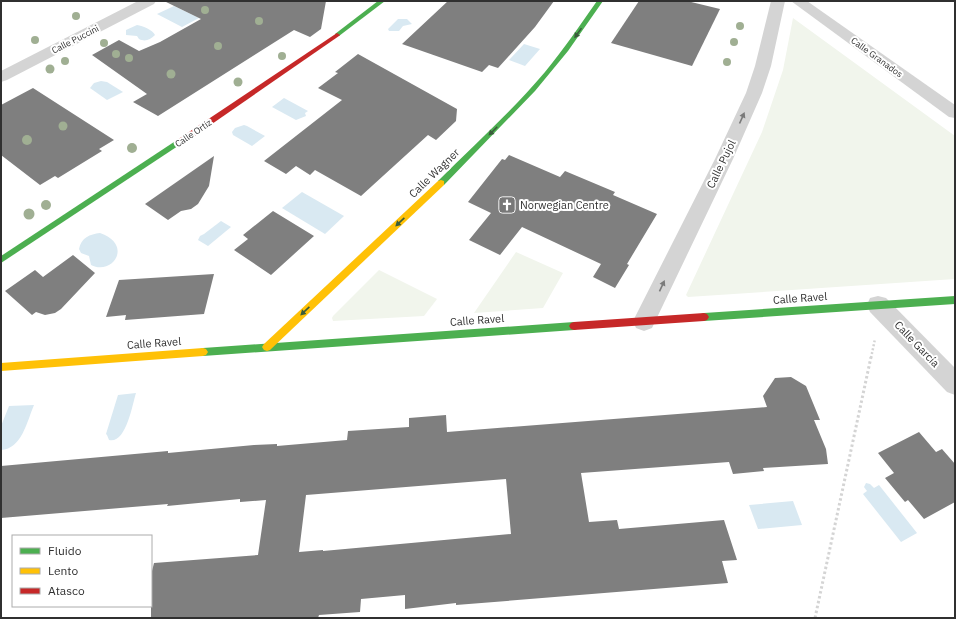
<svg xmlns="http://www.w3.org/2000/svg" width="956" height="619" font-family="'IBM Plex Sans',sans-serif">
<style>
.green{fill:#f1f5ec}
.water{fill:#d9e9f2}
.building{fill:#7f7f7f;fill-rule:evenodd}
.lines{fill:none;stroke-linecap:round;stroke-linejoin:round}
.path-far1{stroke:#d4d4d4;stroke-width:2.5;stroke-dasharray:2 2;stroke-linecap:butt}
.path{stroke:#d4d4d4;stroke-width:3;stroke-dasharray:2.5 2.5;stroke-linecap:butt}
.street{fill:#d4d4d4;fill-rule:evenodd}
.fast{fill:#4caf50;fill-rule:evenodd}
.slow{fill:#ffc107;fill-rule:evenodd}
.jam{fill:#c62828;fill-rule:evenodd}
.tree{fill:#a0af93}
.oneway{fill:#3a5c3b}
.oneway2{fill:#7a7a7a}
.labels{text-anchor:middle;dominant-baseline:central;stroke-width:4;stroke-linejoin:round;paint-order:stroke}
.far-street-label{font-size:9px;fill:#303030;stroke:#fff}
.street-label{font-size:11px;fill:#303030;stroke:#fff}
.poi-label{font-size:11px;fill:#303030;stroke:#fff;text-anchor:start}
</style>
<rect width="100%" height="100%" fill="#fff"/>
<g class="green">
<path d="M793,18l162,118v143l-267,18 -2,-2 76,-163 21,-62z"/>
<path d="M516,252l47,21 -20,35 -69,5z"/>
<path d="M379,270l58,29 -13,17 -91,5 -1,-3 1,-2z"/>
</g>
<g class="water">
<path d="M174,6l25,12 -17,9 -25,-13z"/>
<path d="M398,19h9l5,5 -9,2 -4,5h-10l-1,-2z"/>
<path d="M137,25c6,1 16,5 18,10 -5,5 -10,7 -16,4l-2,-3 -11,-1v-5z"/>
<path d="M524,44l16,5 -15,17 -16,-6z"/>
<path d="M101,81l6,1 16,10 -16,8 -17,-12 4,-5z"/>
<path d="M284,98l24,13 -3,2 1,3 -10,4 -24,-13z"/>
<path d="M244,125l3,1 18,10 -13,10 -19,-11 -1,-3 3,-4z"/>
<path d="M302,192l42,24 -19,18 -43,-26z"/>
<path d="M221,221l10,6 -23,19 -10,-6 2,-4 4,-2z"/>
<path d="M100,233c34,12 12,43 -9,32l-2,-9 -8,-3 -2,-4c2,-11 11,-15 21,-16z"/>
<path d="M136,393c-4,13 -10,51 -27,47l-2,-5 -1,-1 12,-39z"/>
<path d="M34,405c-7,16 -12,44 -33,45v-24l8,-20z"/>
<path d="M866,483l4,1 4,4 5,-3 38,48 -16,9 -38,-48 4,-3 -3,-4z"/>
<path d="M793,501l9,24 -44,4 -9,-24z"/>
</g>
<g class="building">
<path d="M164,1h162l-5,28 -11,8 -16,-7 -136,86 -25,-14 14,-8 -55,-39 27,-15 20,11 21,-9 41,-23z"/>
<path d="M448,1h106l-19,26 -37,41 -9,-3 -7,7 -80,-28z"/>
<path d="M639,1h48l33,8 -28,57 -81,-23z"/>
<path d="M358,54l99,55 -1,12 -20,19 -8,-5 -67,61 -46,-26 -5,5 -14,-9 -10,8 -22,-13 78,-61 -24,-12 20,-15 -3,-1z"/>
<path d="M33,88l81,52 -15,9 3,2 -44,27 -3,-2 -15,9 -39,-30v-50z"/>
<path d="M509,155l51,22 5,-6 50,21 -2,3 44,19 -30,50 2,1 -14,23 -22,-11 8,-13 -79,-37 -22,28 -31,-15 22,-27 -23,-11 34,-43 3,1z"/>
<path d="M214,156l-5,30 -11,18 -7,5 -10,2 -13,9 -23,-16z"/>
<path d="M273,211l41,25 -43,39 -37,-25 14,-11 -5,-4z"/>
<path d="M73,255l22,18 -34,36 -6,4 -10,2 -9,-3 -4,3 -27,-24 30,-21 8,7z"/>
<path d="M214,274l-10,40 -79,6 1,-5 -20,2 13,-37z"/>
<path d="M791,377l15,9 14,34h-6l12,29 2,15 -65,4 1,3 -31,3 -4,-12 -148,11 8,49 28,-2 2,9 105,-9 13,40 -15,1 6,22 -272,22v-2l-51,6v-14l-44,4 -1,13 -41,3 -1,3h-167v-43l3,-12 104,-8 8,-55 -26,2v-3l-73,7 1,-2 -167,14v-52l167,-15v2l86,-8 23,-1v2l70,-6 1,-9 61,-4v-9l37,-3 1,17 320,-25 -4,-11 12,-18zM506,479l5,55 -188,17v-1l-24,2 7,-57z"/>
<path d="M919,432l17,20 6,-3 13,15v38l-31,17 -16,-19 -3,2 -20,-24 9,-5 -16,-20z"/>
</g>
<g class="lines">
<path class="path-far1" d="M871,358l4,-19"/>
<path class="path" d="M815,618l56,-261"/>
<g class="street">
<path d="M138,1h18l-2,3 -147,76 -6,2v-11z"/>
<path d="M771,1h14l-14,65 -9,27 -29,66 -81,169 -8,3 -8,-3 -3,-7 82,-162 31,-66 9,-27z"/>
<path d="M791,1h16l148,104v13l-6,-1z"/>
<path d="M878,296l8,2 69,70v27l-8,-3 -77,-80 -3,-7 3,-7z"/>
</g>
<g class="fast">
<path d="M378,1h7l-46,35h-4v-2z"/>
<path d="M597,1h6l-35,50 -33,40 -91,94h-6v-4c36,-36 74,-70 107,-109 19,-23 35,-47 52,-71z"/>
<path d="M177,140h3l4,2 -183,121v-7z"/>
<path d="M955,296v8l-251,17 -3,-1 -2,-3 2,-3 3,-1z"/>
<path d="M574,322l3,1 2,3 -2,3 -3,1 -371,26 -3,-1 -2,-3 2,-3 3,-1z"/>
</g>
<g class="slow">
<path d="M441,180l3,1v4l-174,165 -3,1 -3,-1 -2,-3 2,-3 174,-163z"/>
<path d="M203,348l3,1 2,3 -2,3 -3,1 -202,15v-8z"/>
</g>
<g class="jam">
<path d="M337,33l3,2 -1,1 -156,108h-6v-4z"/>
<path d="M704,313l3,1 2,3 -2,3 -3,1 -130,9 -3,-1 -2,-3 2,-3 3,-1z"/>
</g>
</g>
<g class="tree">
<circle cx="205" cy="10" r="4"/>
<circle cx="76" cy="16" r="4"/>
<circle cx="259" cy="21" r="4"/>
<circle cx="740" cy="26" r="4"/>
<circle cx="35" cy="40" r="4"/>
<circle cx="734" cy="42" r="4"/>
<circle cx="104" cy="43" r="4"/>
<circle cx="218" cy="46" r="4"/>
<circle cx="116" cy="54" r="4"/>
<circle cx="282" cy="56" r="4"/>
<circle cx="129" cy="58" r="4"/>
<circle cx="65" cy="61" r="4"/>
<circle cx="727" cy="62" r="4"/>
<circle cx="50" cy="69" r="4.5"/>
<circle cx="171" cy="74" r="4.5"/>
<circle cx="238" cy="82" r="4.5"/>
<circle cx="63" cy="126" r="4.5"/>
<circle cx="27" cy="140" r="5"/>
<circle cx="132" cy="148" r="5"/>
<circle cx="46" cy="205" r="5"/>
<circle cx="29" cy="214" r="5.5"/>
</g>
<defs><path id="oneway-solid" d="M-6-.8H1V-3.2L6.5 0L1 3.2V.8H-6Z"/></defs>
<g class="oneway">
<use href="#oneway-solid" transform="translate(578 33) rotate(125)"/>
<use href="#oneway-solid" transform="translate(493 131) rotate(135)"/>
<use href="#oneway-solid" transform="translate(400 222) rotate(137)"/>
<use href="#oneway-solid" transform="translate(305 311) rotate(137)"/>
</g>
<g class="oneway2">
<use href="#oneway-solid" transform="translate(742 118) rotate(-66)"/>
<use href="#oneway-solid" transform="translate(662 286) rotate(-65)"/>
</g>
<defs>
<symbol id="church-square" viewBox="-11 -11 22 22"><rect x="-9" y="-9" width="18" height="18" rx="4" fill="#787878" stroke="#fff"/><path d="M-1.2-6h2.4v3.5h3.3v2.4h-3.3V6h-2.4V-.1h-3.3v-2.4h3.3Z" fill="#fff"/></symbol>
</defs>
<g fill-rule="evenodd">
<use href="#church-square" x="497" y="195" width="20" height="20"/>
</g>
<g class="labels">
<g class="far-street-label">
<text transform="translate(75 39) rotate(-27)">Calle Puccini</text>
<text transform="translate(877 57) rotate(36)">Calle Granados</text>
<text transform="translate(193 133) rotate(-34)">Calle Ortiz</text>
</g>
<g class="street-label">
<text transform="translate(721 164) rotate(-64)">Calle Pujol</text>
<text transform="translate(434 173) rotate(-44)">Calle Wagner</text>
<text transform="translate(800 298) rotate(-4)">Calle Ravel</text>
<text transform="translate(477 320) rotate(-4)">Calle Ravel</text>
<text transform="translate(154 343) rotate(-4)">Calle Ravel</text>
<text transform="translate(917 344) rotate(46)">Calle García</text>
</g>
<g class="poi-label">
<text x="520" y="205">Norwegian Centre</text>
</g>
</g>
<rect width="956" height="619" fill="none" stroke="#303030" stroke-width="4"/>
<rect x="12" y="535" width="140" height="72" fill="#ffffff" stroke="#acacac"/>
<rect x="20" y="548" width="20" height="6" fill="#4caf50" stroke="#acacac"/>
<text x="48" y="555" font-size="12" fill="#303030">Fluido</text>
<rect x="20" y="568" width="20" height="6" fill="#ffc107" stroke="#acacac"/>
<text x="48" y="575" font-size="12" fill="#303030">Lento</text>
<rect x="20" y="588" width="20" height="6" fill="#c62828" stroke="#acacac"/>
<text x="48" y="595" font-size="12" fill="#303030">Atasco</text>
</svg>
